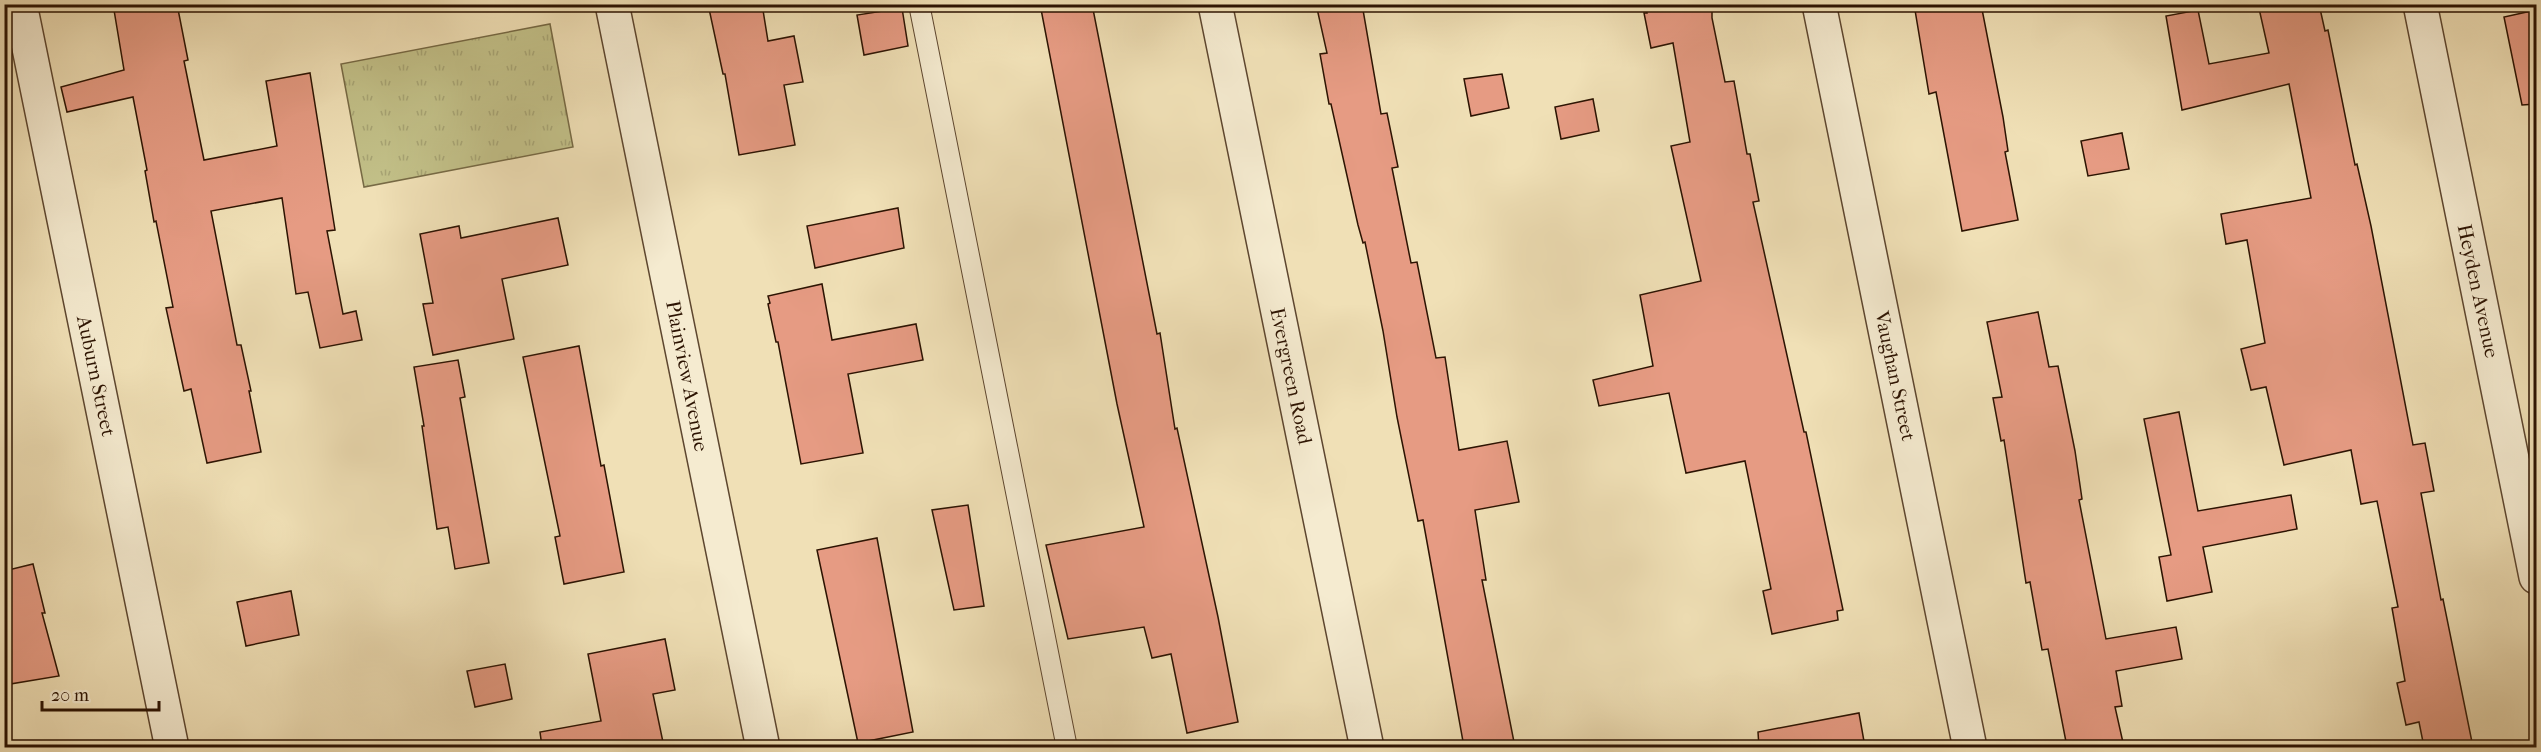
<svg xmlns="http://www.w3.org/2000/svg" width="2541" height="752" font-family="'IM FELL French Canon',serif">
<style>
.grass{fill:url(#grass-tufts);stroke:#776a45;stroke-width:1.5}
.building{fill:#e69b83;stroke:#2c1302;stroke-width:1.5}
.lines{fill:none;stroke-linecap:round;stroke-linejoin:round}
.service-casing{stroke:#5d462f;stroke-width:22}
.minor-casing{stroke:#5d462f;stroke-width:36}
.tertiary-casing{stroke:#5d462f;stroke-width:36}
.service{stroke:#f5ebd0;stroke-width:20}
.minor{stroke:#f5ebd0;stroke-width:33}
.tertiary{stroke:#f5ebd0;stroke-width:33}
.labels{text-anchor:middle;dominant-baseline:central;stroke-width:4.5;stroke-linejoin:round;paint-order:stroke}
.street-label{font-size:20px;fill:#2c1302;stroke:#f5ebd0}
</style>
<defs>
<pattern id="grass-tufts" width="24" height="20" patternUnits="userSpaceOnUse" patternTransform="scale(1.5)"><rect width="24" height="20" fill="#c2c088"/><path d="M3 7l-1-3M5 7V3M7 7l1-3M15 17l-1-3M17 17v-4M19 17l1-3" fill="none" stroke="#a7a474"/></pattern>
</defs>
<rect width="100%" height="100%" fill="#f0e0b6"/>
<filter id="stains"><feTurbulence type="fractalNoise" baseFrequency=".00333" numOctaves="4"/><feColorMatrix values="0 0 0 0 .2 0 0 0 0 .09 0 0 0 0 .02 0 0 0 .5 -.17"/></filter>
<radialGradient id="worn" r=".72"><stop offset=".6" stop-color="#630" stop-opacity="0"/><stop offset="1" stop-color="#630" stop-opacity=".3"/></radialGradient>
<path class="grass" d="M550,24l23,123 -209,40 -23,-123z"/>
<g class="building">
<path d="M113,4h64l11,56 -4,1 20,99 73,-14 -11,-65 44,-8 25,157 -8,1 16,83 13,-3 6,29 -42,8 -12,-56 -12,2 -14,-96 -71,13 26,134h4l10,46h-2l12,61 -54,11 -16,-74 -7,2 -18,-83 7,-1 -17,-86 -2,1 -9,-51 2,-1 -14,-73 -66,15 -6,-25 63,-17z"/>
<path d="M708,4h54l6,37 26,-5 9,46 -19,3 11,60 -56,10 -14,-81h-2z"/>
<path d="M1040,4h52l65,330 3,-1 15,96 2,-1 41,189 20,105 -51,11 -16,-79 -19,4 -8,-31 -76,12 -22,-94 98,-18 -27,-123z"/>
<path d="M1316,4h46l19,110 6,-1 11,54 -6,1 19,95 6,-1 19,96 9,-1 14,93 48,-9 12,61 -44,8 11,70h-4l33,167h-51l-41,-227 -5,1 -21,-104 -14,-86 -18,-89 -2,1 -5,-18 -27,-121h-2l-9,-50 7,-1z"/>
<path d="M1646,4h66v14l13,64 9,-1 13,73h3l9,47 -6,1 51,230h2l37,178 -6,1 1,9 -66,14 -9,-43 8,-2 -26,-128 -59,12 -17,-80 -70,13 -6,-26 60,-14 -13,-71 61,-14 -30,-135 19,-4 -17,-99 -22,5 -7,-35h3z"/>
<path d="M1914,4h67l22,113 5,34 -3,1 13,68 -56,11 -26,-139 -7,2z"/>
<path d="M2258,4h61l6,27 3,-1 27,135 2,-1 14,62 42,219 12,-2 9,48 -13,2 20,107 2,-1 30,148h-49l-5,-25 -13,3 -9,-42 8,-2 -13,-73 6,-1 -21,-106 -16,3 -10,-54 -67,15 -18,-78 -15,3 -10,-41 24,-6 -18,-103 -21,4 -5,-30 90,-16 -22,-114 -107,26 -16,-94 32,-6 11,54 60,-11z"/>
<path d="M902,8l6,38 -44,9 -7,-40z"/>
<path d="M2536,10v94l-14,1 -18,-88z"/>
<path d="M1502,74l7,34 -38,8 -7,-37z"/>
<path d="M1593,99l6,32 -38,8 -6,-32z"/>
<path d="M2122,133l7,36 -41,7 -7,-35z"/>
<path d="M898,208l6,40 -89,20 -8,-42z"/>
<path d="M558,218l10,47 -66,14 12,60 -81,16 -10,-51 10,-1 -13,-69 39,-8 2,12z"/>
<path d="M822,284l10,56 84,-16 7,36 -75,14 15,79 -62,11 -23,-122h-2l-8,-38 2,-1 -2,-7z"/>
<path d="M2038,312l11,55 9,-1 17,85 7,48 -3,1 27,139 70,-12 6,32 -66,12 6,35 -7,1 9,40h-57l-19,-98 -6,1 -12,-68 -4,1 -22,-143 -3,1 -8,-43 9,-1 -15,-75z"/>
<path d="M579,346l22,120 3,-1 20,107 -60,12 -9,-47 5,-1 -37,-179z"/>
<path d="M458,360l7,37 -5,1 29,165 -34,6 -7,-42 -11,2 -15,-103h2l-10,-59z"/>
<path d="M2179,412l19,99 93,-16 6,34 -94,18 9,45 -45,9 -8,-44 12,-2 -27,-136z"/>
<path d="M968,505l16,101 -30,4 -22,-100z"/>
<path d="M877,538l36,194 -55,11 -41,-193z"/>
<path d="M33,564l12,49h-3l17,63 -55,9v-114z"/>
<path d="M291,591l8,44 -53,11 -9,-44z"/>
<path d="M665,639l10,51 -22,4 11,53h-122l-2,-15 61,-11 -13,-67z"/>
<path d="M505,664l7,35 -37,8 -8,-36z"/>
<path d="M1859,713l6,34h-106l-1,-15z"/>
</g>
<g class="lines">
<defs>
<path id="service" d="M919,4l148,744"/>
<g id="minor">
<path d="M20,4l152,744"/>
<path d="M612,4l151,744"/>
<path d="M1819,4l151,744"/>
<path d="M2420,4l116,573"/>
</g>
<path id="tertiary" d="M1215,4l152,744"/>
</defs>
<use href="#service" class="service-casing"/>
<use href="#minor" class="minor-casing"/>
<use href="#tertiary" class="tertiary-casing"/>
<use href="#service" class="service"/>
<use href="#minor" class="minor"/>
<use href="#tertiary" class="tertiary"/>
</g>
<g class="labels">
<g class="street-label">
<text transform="translate(2478 291) rotate(78)">Heyden Avenue</text>
<text transform="translate(96 376) rotate(78)">Auburn Street</text>
<text transform="translate(687 376) rotate(79)">Plainview Avenue</text>
<text transform="translate(1291 376) rotate(78)">Evergreen Road</text>
<text transform="translate(1895 376) rotate(78)">Vaughan Street</text>
</g>
</g>
<rect width="2541" height="752" fill="none" stroke="#f0e0b6" stroke-width="24"/>
<rect x="6" y="6" width="2529" height="740" fill="none" stroke="#2c1302" stroke-width="3"/>
<rect x="12" y="12" width="2517" height="728" fill="none" stroke="#2c1302" stroke-width="1.5"/>
<path d="M42 701v9h117v-9" fill="none" stroke="#2c1302" stroke-width="3"/>
<text x="51" y="701" font-size="18" fill="#2c1302" stroke="#f5ebd0" stroke-width="4.5" paint-order="stroke">20 m</text>
<rect width="100%" height="100%" filter="url(#stains)"/>
<rect width="100%" height="100%" fill="url(#worn)"/>
</svg>
